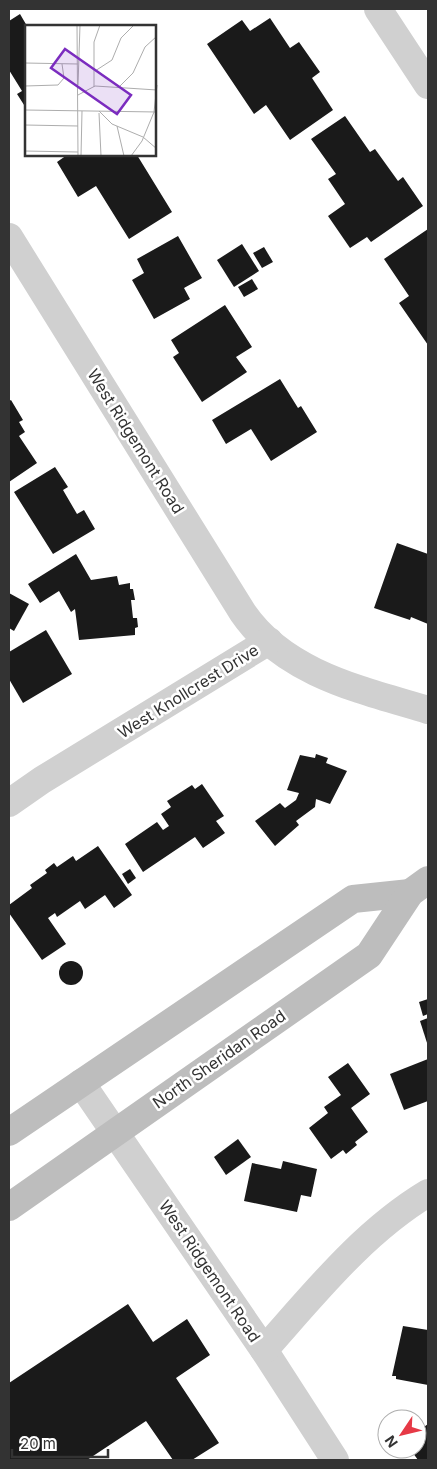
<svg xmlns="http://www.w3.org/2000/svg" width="437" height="1469" font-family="Inter,sans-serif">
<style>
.building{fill:#1a1a1a}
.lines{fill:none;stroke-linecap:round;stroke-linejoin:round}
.minor{stroke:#d0d0d0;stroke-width:28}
.secondary{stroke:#bdbdbd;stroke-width:28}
.labels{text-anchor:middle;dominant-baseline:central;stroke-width:5;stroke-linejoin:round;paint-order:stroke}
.street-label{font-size:16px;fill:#333;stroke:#fff}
.inset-road{fill:none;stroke:#adadad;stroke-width:1}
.view{fill:#7b2cbf;fill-opacity:0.15;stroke:#7b2cbf;stroke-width:2.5}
.inset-edge{fill:none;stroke:#333;stroke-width:2.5}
</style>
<rect width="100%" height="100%" fill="#fff"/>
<g class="building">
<path d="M20,14l7,12 -1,82 -9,-14 5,-3 -13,-21v-49z"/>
<path d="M270,18l20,30 9,-6 21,30 -8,6 21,32 -43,30 -24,-35 -12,9 -47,-70 35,-24 8,11z"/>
<path d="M345,116l25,36 5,-3 23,32 5,-4 20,29 -52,36 -4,-5 -17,11 -22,-32 17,-12 -17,-25 8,-5 -25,-35z"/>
<path d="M67,155h70l35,57 -43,27 -33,-53 -18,11 -21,-35z"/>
<path d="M428,229v116l-29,-42 10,-7 -25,-37z"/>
<path d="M178,236l24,42 -18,10 6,11 -36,20 -22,-39 12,-7 -7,-14z"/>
<path d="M242,244l17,27 -25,16 -17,-27z"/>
<path d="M264,247l9,15 -11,6 -9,-15z"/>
<path d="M252,279l6,10 -14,8 -6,-10z"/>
<path d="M225,305l27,42 -16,10 11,15 -45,30 -29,-45 6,-4 -8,-13z"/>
<path d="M280,379l18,29 3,-2 16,26 -46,29 -20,-32 -25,15 -14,-24z"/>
<path d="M11,400l12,20 -4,2 6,10 -6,4 18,27 -28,19v-81z"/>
<path d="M55,467l13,20 -5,3 14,24 7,-4 11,19 -42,25 -39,-62z"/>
<path d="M397,543l31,11v70l-17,-7 -1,3 -36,-12z"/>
<path d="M76,554l15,26 26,-4 2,9 11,-2v6h3l2,11h-4l2,18h4l1,9 -3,1v7l-56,5 -4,-31 -4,3 -12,-21 -19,12 -12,-19z"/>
<path d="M9,593l20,11 -15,27 -5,-3z"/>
<path d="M46,630l26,44 -49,29 -14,-24v-27z"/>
<path d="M316,754l12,4 -2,5 21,8 -17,33 -14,-5 -1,8 -19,14 3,4 -24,21 -20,-25 25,-18 5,5 11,-8 3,-7 -12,-3 13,-35 15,3z"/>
<path d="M202,784l22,32 -8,5 9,12 -22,15 -8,-11 -52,35 -18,-28 32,-22 6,8 6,-4 -8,-12 10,-7 -4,-6 25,-16 3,4z"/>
<path d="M98,846l34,49 -18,13 -9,-13 -20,14 -5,-8 -23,16 -2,-4 -7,5 18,26 -24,16 -33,-47v-8l23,-17 -2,-3 17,-12 -2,-3 9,-7 3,4 16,-11 3,5z"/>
<path d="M130,869l6,9 -8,6 -6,-10z"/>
<circle cx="71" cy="973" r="12"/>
<path d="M428,999v15l-5,2 -4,-14z"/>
<path d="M428,1018v28l-8,-25z"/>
<path d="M428,1059v42l-24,9 -14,-36z"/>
<path d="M348,1063l22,31 -19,14 17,24 -13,10 2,3 -11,9 -3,-4 -12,9 -22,-31 19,-15 -4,-6 17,-12 -13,-18z"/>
<path d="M238,1139l13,18 -25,18 -12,-18z"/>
<path d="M283,1161l34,8 -6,28 -10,-2 -4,17 -53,-11 8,-38 29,6z"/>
<path d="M128,1304l25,38 34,-23 23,36 -34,23 43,65 -27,17h-19l-27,-39 -59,39h-78v-77z"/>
<path d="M403,1326l25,4v55l-32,-6v-3h-4z"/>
<path d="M428,1424v36h-10l-8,-11h7v-17z"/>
</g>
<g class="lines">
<g class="minor">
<path d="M378,9l50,76"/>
<path d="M9,237l234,376c42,61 119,77 185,97"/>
<path d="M9,803l33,-23 227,-139"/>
<path d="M81,1083l183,267 71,110"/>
<path d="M264,1350c50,-56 99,-118 164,-157"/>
</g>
<g class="secondary">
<path d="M9,1132l344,-233 57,-6"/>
<path d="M9,1207l360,-252 41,-62 18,-13"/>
</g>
</g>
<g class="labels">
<g class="street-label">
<text transform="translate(136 441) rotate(58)">West Ridgemont Road</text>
<text transform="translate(188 691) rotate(-32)">West Knollcrest Drive</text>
<text transform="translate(219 1059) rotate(-35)">North Sheridan Road</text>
<text transform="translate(210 1271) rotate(56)">West Ridgemont Road</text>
</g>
</g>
<g transform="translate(25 25)">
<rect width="131" height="131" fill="#fff"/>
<path class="inset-road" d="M52,0l1,131M0,38l53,1M70,46l17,-11 9,-22 13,-13M53,60l2,-60M0,61l33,-1 6,-7 -2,-14M69,62v-45l6,-17M93,63l15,-15 12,-26 12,-11M53,70l17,-9 62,4M0,85l132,2M74,86l13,13 31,13 14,12M74,88l2,43M0,100l53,1M92,101l7,30M0,126l53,1M56,131l1,-45M106,131l11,-15 12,-29 3,-27"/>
<path class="view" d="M40,24l66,46 -14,19 -66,-46z"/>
<rect width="131" height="131" class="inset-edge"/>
</g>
<rect width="437" height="1469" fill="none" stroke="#333333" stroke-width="20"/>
<g transform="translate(402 1434) rotate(235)"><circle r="24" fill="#ffffff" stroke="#adadad"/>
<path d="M0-4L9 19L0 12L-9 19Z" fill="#e63946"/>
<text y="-8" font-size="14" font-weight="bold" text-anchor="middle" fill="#333333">N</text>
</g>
<path d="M12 1449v8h96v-8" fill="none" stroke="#333333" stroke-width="2.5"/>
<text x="20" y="1449" font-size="15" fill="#333333" stroke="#ffffff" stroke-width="4" paint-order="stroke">20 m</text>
</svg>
